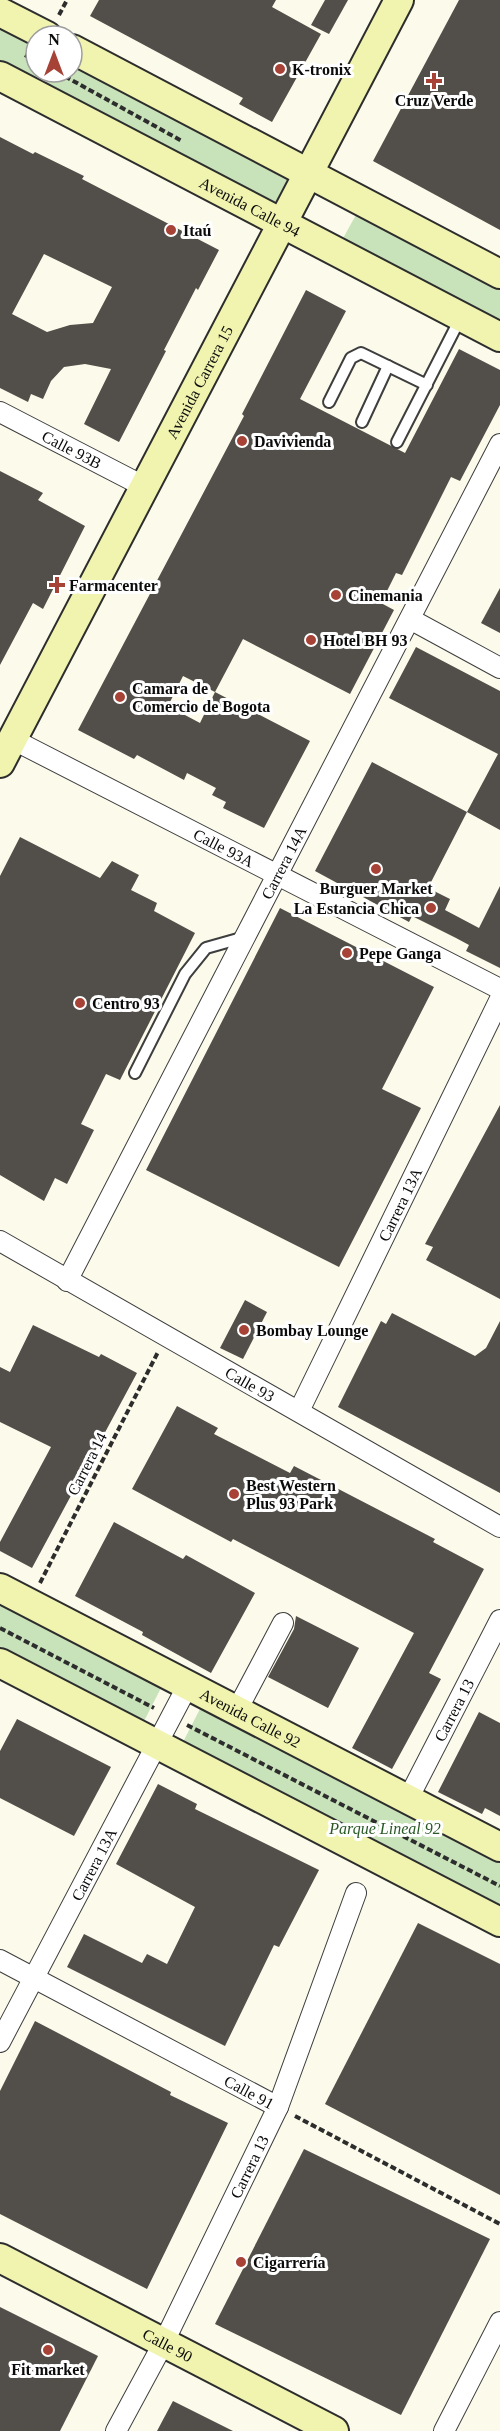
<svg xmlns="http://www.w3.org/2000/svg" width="500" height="2431" font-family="Georgia,serif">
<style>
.green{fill:#c8e2ba}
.building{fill:#524e49;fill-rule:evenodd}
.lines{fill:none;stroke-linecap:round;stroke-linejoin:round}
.lane-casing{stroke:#3e3e3e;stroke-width:14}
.street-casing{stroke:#3e3e3e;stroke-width:22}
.secondary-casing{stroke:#2d2d2d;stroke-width:32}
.path{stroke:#2d2d2d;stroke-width:4;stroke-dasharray:6 3;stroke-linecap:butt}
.lane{stroke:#fff;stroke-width:10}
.street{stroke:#fff;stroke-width:20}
.secondary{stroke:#f1f4af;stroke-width:28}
.poi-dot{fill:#a74236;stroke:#fff;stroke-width:2}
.labels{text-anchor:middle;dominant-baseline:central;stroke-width:6;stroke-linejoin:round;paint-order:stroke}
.poi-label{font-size:16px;font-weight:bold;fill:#0b0b0b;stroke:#fff;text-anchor:start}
.street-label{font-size:16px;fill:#0b0b0b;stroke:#fff}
.park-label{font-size:16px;font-style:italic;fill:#285925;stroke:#fff}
</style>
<rect width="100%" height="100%" fill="#fcfbeb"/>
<g class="green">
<path d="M0,22l36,19v31h36v-12l220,115 -16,30 -276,-145z"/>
<path d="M357,213l143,75v37l-159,-83z"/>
<path d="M0,1600l163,84 -22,43 -141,-73z"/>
<path d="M202,1705l298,155v54l-320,-166z"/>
</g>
<g class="building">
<path d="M99,0h177l-4,7 49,27 -49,88 -33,-18 4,-6 -153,-82z"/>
<path d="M325,0h23l-19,34 -18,-9z"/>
<path d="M459,0h41v230l-127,-69z"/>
<path d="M0,137l33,17 2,-2 49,24 -2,3 137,71 -21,40 -2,-2 -32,62 2,1 -47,91 -35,-18 27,-55 -26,-5 -21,3 -13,14 -8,18 -12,-5 -3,8 -28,-14zM44,254l68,33 -19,36 -23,2 -23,7 -35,-18z"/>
<path d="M306,290l40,21 -46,88 105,54 54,-104 41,21v35l-40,76 -9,-4 -49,98 -6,-2 -15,30 13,7 -44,84 -107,-55 -28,53 95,49 -46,87 -41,-20 3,-6 -14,-7 4,-7 -29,-15 -3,7 -47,-25 -3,4 -56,-29 166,-314 -2,-2zM183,676l32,16 -15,31 -32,-17z"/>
<path d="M0,471l43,22 -5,7 47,26 -42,83 -10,-6 -33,62z"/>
<path d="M500,588v45l-19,-10z"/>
<path d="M416,647l84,44v139l-33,-18 31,-58 -109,-56z"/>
<path d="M372,762l95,50 -39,76 22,11 -5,11 34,18 21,-42v82l-34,-17 3,-6 -13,-7 -44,-22 -3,6 -94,-51z"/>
<path d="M20,837l80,41 12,-17 27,14 -8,15 26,13 -3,8 41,22 -75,147 -14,-6 -25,50 13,6 -27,54 -12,-6 -11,23 -44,-26v-299z"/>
<path d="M280,908l154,79 -52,102 39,19 -82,159 -193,-97z"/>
<path d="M500,1105v194l-74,-39 7,-13 -8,-3z"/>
<path d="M245,1300l22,12 -24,47 -23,-11z"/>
<path d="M392,1313l83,43 11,-8 14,-27v172l-162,-86 43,-86 5,3z"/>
<path d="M33,1325l66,32 2,-3 36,19 -105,195 -32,-17v-9l51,-95 -51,-25v-55l10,5z"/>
<path d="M177,1406l41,22 -4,6 76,39 4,-7 141,73 -2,3 51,27 -55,104 12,6 -49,90 -40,-21 62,-115 -181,-94 -2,3 -99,-53z"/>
<path d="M114,1522l69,37 3,-4 69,38 -44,80 -69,-38 1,-3 -68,-36z"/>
<path d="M296,1616l63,32 -31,60 -60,-31 26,-48z"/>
<path d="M479,1712l21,11v93l-15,-8 -3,6 -44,-22z"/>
<path d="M17,1719l94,48 -37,69 -74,-38v-47z"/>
<path d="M158,1784l39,20 -2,5 124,61 -40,77 -5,-2 -49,101 -158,-79 17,-33 58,29 5,-9 20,10 28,-57 -79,-43z"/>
<path d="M418,1923l82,41v231l-175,-91z"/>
<path d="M35,2021l136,71 -1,3 58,28 -81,166 -147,-75v-123z"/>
<path d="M304,2149l186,90 -89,176 -186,-91z"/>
<path d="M0,2307l98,49 -38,75h-60z"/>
<path d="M173,2401l60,30h-76z"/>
</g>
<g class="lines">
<defs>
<g id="lane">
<path d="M329,402l22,-44 10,-5 66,32"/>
<path d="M362,422l26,-56"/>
<path d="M397,442l64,-125"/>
<path d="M135,1073l50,-99 21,-26 39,-11"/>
</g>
<g id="street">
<path id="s1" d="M0,412l145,75"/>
<path d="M410,619l90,49"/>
<path id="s2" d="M12,739l488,250"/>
<path id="s3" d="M0,1241l500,286"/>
<path id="s4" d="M67,1281l433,-837"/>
<path id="s5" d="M299,1411l201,-412"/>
<path d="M237,1710l46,-87"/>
<path id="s6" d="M408,1799l92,-179"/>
<path id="s7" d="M0,1960l278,147"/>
<path id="s8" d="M0,2042l188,-357"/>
<path id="s9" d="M116,2431l47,-87 115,-237 78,-214"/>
<path d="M444,2431l56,-109"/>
</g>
<g id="secondary">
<path d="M0,12l47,24"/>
<path d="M72,49l428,225"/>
<path id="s10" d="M0,76l500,261"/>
<path id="s11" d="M0,763l399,-763"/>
<path id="s12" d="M0,1588l500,259"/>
<path d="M0,1663l500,259"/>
<path id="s13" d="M0,2258l334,173"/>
</g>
</defs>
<use href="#lane" class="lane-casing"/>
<use href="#street" class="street-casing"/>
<use href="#secondary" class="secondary-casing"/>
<g class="path">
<path d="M59,15l8,-15"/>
<path d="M25,55l11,6"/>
<path d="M57,72l125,69"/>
<path d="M40,1583l118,-231"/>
<path d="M0,1628l154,80"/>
<path d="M187,1725l313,161"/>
<path d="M295,2116l205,108"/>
</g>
<use href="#lane" class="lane"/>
<use href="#street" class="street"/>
<use href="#secondary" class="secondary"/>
</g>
<g class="poi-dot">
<circle cx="280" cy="69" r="6"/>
<path d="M431 72h6v6h6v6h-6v6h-6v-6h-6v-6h6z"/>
<circle cx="171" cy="230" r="6"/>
<circle cx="242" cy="441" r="6"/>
<path d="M54 576h6v6h6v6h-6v6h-6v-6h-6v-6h6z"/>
<circle cx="336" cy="595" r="6"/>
<circle cx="311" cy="640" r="6"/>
<circle cx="120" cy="697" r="6"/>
<circle cx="376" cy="869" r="6"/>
<circle cx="431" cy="908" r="6"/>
<circle cx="347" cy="953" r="6"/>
<circle cx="80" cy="1003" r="6"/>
<circle cx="244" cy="1330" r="6"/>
<circle cx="234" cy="1494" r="6"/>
<circle cx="241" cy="2262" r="6"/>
<circle cx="48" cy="2350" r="6"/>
</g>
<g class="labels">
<g class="poi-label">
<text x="292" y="69">K-tronix</text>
<text x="434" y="100" text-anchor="middle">Cruz Verde</text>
<text x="183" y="230">Itaú</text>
<text x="254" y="441">Davivienda</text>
<text x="69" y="585">Farmacenter</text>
<text x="348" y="595">Cinemania</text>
<text x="323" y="640">Hotel BH 93</text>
<text x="132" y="688">Camara de<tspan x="132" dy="18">Comercio de Bogota</tspan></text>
<text x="376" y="888" text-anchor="middle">Burguer Market</text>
<text x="419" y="908" text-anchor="end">La Estancia Chica</text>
<text x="359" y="953">Pepe Ganga</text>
<text x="92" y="1003">Centro 93</text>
<text x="256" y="1330">Bombay Lounge</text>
<text x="246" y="1485">Best Western<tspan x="246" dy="18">Plus 93 Park</tspan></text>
<text x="253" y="2262">Cigarrería</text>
<text x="48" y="2369" text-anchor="middle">Fit market</text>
</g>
<g class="street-label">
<text stroke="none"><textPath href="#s10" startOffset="282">Avenida Calle 94</textPath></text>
<text stroke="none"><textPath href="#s11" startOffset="430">Avenida Carrera 15</textPath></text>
<text stroke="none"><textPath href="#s1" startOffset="81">Calle 93B</textPath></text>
<text stroke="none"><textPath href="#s2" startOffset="238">Calle 93A</textPath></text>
<text stroke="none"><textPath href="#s4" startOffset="471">Carrera 14A</textPath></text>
<text stroke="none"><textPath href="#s5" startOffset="230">Carrera 13A</textPath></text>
<text stroke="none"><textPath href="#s3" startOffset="288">Calle 93</textPath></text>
<text transform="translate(87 1464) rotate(-63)">Carrera 14</text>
<text stroke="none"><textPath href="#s6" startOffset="100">Carrera 13</textPath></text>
<text stroke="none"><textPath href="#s12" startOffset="282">Avenida Calle 92</textPath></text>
<text stroke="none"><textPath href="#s8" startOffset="201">Carrera 13A</textPath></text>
<text stroke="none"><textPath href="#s7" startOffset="282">Calle 91</textPath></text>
<text stroke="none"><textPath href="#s9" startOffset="296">Carrera 13</textPath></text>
<text stroke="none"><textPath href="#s13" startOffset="189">Calle 90</textPath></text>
</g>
<g class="park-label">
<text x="385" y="1828">Parque Lineal 92</text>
</g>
</g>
<g transform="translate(54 54)"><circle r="28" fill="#ffffff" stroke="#9d9d9d" stroke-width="1.5"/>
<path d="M0-4.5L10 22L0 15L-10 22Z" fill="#a74236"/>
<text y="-9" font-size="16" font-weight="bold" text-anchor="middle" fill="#0b0b0b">N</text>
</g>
</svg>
